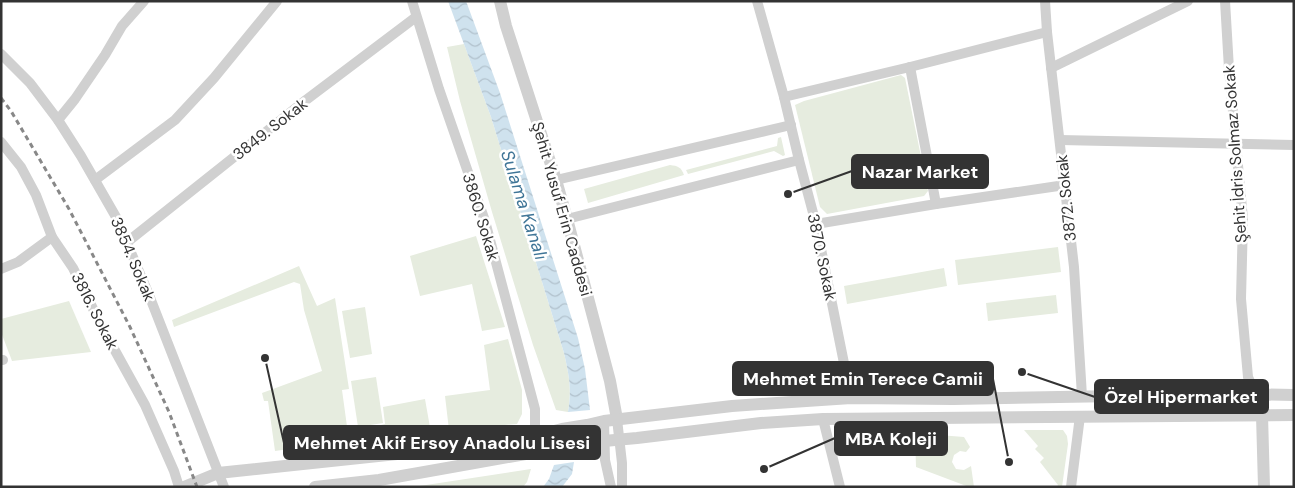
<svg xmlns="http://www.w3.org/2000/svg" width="1295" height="488" font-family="'DM Sans',sans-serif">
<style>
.green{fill:#e6ecdf}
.water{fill:url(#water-waves)}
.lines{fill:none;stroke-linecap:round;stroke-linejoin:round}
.minor{stroke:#d0d0d0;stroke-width:10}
.tertiary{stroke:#d0d0d0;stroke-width:12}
.rail{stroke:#888;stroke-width:3;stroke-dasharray:5 4;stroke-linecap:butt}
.labels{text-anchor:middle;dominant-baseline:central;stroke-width:5;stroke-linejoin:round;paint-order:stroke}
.street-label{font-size:16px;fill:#333;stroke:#fff}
.water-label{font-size:18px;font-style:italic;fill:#3f7597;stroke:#fff}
.leader{fill:none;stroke:#333;stroke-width:2}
.callout-dot{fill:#333;stroke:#fff;stroke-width:2}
.callout{fill:#333;stroke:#333;stroke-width:2}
.callout-label{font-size:18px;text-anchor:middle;font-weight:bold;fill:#fff}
</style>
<defs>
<pattern id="water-waves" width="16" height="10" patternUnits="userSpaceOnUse" patternTransform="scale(1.25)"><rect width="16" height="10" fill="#cfe2ee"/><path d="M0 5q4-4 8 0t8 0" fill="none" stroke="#b2c2cd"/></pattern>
</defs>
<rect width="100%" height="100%" fill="#fff"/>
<g class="green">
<path d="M464,44l27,73 73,236c5,23 8,35 4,59l-12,-2 -23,-65 -41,-133 -32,-111 -13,-54z"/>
<path d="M901,75l4,3 23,113 -4,5 -97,18 -7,-7 -25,-102 9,-4z"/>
<path d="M781,137l4,18 -2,1 -9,-5 -86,23 -2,-4 91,-24 1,-8z"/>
<path d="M670,165c8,1 11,2 14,10l-96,28 -4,-14z"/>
<path d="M476,236l29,91 -23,4 -10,-47 -52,12 -10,-40z"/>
<path d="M1058,247l3,25 -103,13 -3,-25z"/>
<path d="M299,266l18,40 18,-8 14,91 -7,1 7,51 -74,10 -7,-50h-4l-2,-8 60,-22 -18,-61 -4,-26 -6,-2 -120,45 -2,-7z"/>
<path d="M944,268l3,18 -100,18 -3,-18z"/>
<path d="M1056,295l2,18 -70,8 -2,-18z"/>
<path d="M69,301l22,51 -79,9 -11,-29v-13z"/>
<path d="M365,307l7,47 -22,4 -8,-47z"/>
<path d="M508,339l14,51v24l-5,10 -68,6 -4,-34 45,-6 -6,-45z"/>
<path d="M376,377l7,46 -25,4 -7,-46z"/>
<path d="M425,399l6,34 -5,1 -5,6 -64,4 -2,-13 30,-7 -2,-17z"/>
<path d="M1024,430h39l4,6 1,8 -6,43h-5l1,-2 -18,-23 4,-4 -9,-9 3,-3z"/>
<path d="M915,434h9l1,2 1,11 13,-1v-11l25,2 6,10 -4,5 -6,-1 -6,4 -2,7 4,7 8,1 7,-4 3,21h-5l-53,-20z"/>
<path d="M531,469l-4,13 -4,5h-110z"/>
</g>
<g class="water">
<path d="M448,1h18l34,92 78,245 7,31 5,41 -22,2c4,-24 1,-36 -4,-59l-73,-236z"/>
<path d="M574,462l-2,12 -10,13h-19l6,-8 5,-14z"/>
</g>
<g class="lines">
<g class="minor">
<path d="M412,1l27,88 46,132 50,188v27"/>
<path d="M757,1l27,96 15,63 17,64 35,174"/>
<path d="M1045,1l2,31 27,235 8,129"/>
<path d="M1225,1l4,68 14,150 -2,80 7,78 8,18"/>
<path d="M1,54l29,29 28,37 23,36 35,61 33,78 75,192"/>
<path d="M910,67l26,137"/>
<path d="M1051,68l137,-67"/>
<path d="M784,97l126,-30 137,-35"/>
<path d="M58,120l17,-21 30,-44 17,-29 22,-25"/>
<path d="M1060,140l234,5"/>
<path d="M1,142l20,25 15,28 16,42 21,31 29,59 43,78 29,66 5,16"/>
<path d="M95,180l80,-60 39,-42 63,-77"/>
<path d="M556,180l235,-55"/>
<path d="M567,219l232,-59"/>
<path d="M816,224l120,-20 129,-19"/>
<path d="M126,243l180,-143 110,-83"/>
<path d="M1,269l17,-7 34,-25"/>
<path d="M1,360h2"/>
<path d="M617,419l5,44v24"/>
<path d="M823,419l17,68"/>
<path d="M604,421l1,39 6,27"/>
<path d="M1071,487l9,-71"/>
</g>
<g class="tertiary">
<path d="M500,1l6,25 50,154 11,39 43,162 7,38"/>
<path d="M1256,395l6,20 2,72"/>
<path d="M184,487l34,-14 226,-24 91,-13 27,-7 25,-4 17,-4 128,-15 119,-8 102,1 279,-5 62,1"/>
<path d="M315,487l64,-7 214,-38 44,-4 124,-15 62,-4 471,-4"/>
</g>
<path class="rail" d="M1,98l10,13 58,98 61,118 39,85 28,75"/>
</g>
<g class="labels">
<g class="street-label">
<text transform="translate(270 129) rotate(-38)">3849. Sokak</text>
<text transform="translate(1235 154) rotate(-94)">Şehit İdris Solmaz Sokak</text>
<text transform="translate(1066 198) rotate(-96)">3872. Sokak</text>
<text transform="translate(562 209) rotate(74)">Şehit Yusuf Erin Caddesi</text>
<text transform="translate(481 217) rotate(73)">3860. Sokak</text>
<text transform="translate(822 257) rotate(78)">3870. Sokak</text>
<text transform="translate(133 259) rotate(67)">3854. Sokak</text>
<text transform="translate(95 311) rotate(63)">3816. Sokak</text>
</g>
<g class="water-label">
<text transform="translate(524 205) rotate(72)">Sulama Kanalı</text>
</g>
</g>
<path class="leader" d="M788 194L852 171M1009 462L993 379M1022 372L1095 397M764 469L835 438M265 358L284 443"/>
<g class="callout-dot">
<circle cx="788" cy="194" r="5"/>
<circle cx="1009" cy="462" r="5"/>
<circle cx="1022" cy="372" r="5"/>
<circle cx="764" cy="469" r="5"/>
<circle cx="265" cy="358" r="5"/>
</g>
<g class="callout">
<rect x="852" y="155" width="136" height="33" rx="5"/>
<rect x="733" y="362" width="260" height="33" rx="5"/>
<rect x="1095" y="380" width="173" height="33" rx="5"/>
<rect x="835" y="422" width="112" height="33" rx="5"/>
<rect x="284" y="426" width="316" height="33" rx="5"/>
</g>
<g class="callout-label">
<text x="920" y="178">Nazar Market</text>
<text x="863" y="385">Mehmet Emin Terece Camii</text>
<text x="1181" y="403">Özel Hipermarket</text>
<text x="891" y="445">MBA Koleji</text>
<text x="442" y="449">Mehmet Akif Ersoy Anadolu Lisesi</text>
</g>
<rect width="1295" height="488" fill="none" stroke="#333333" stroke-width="5"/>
</svg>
